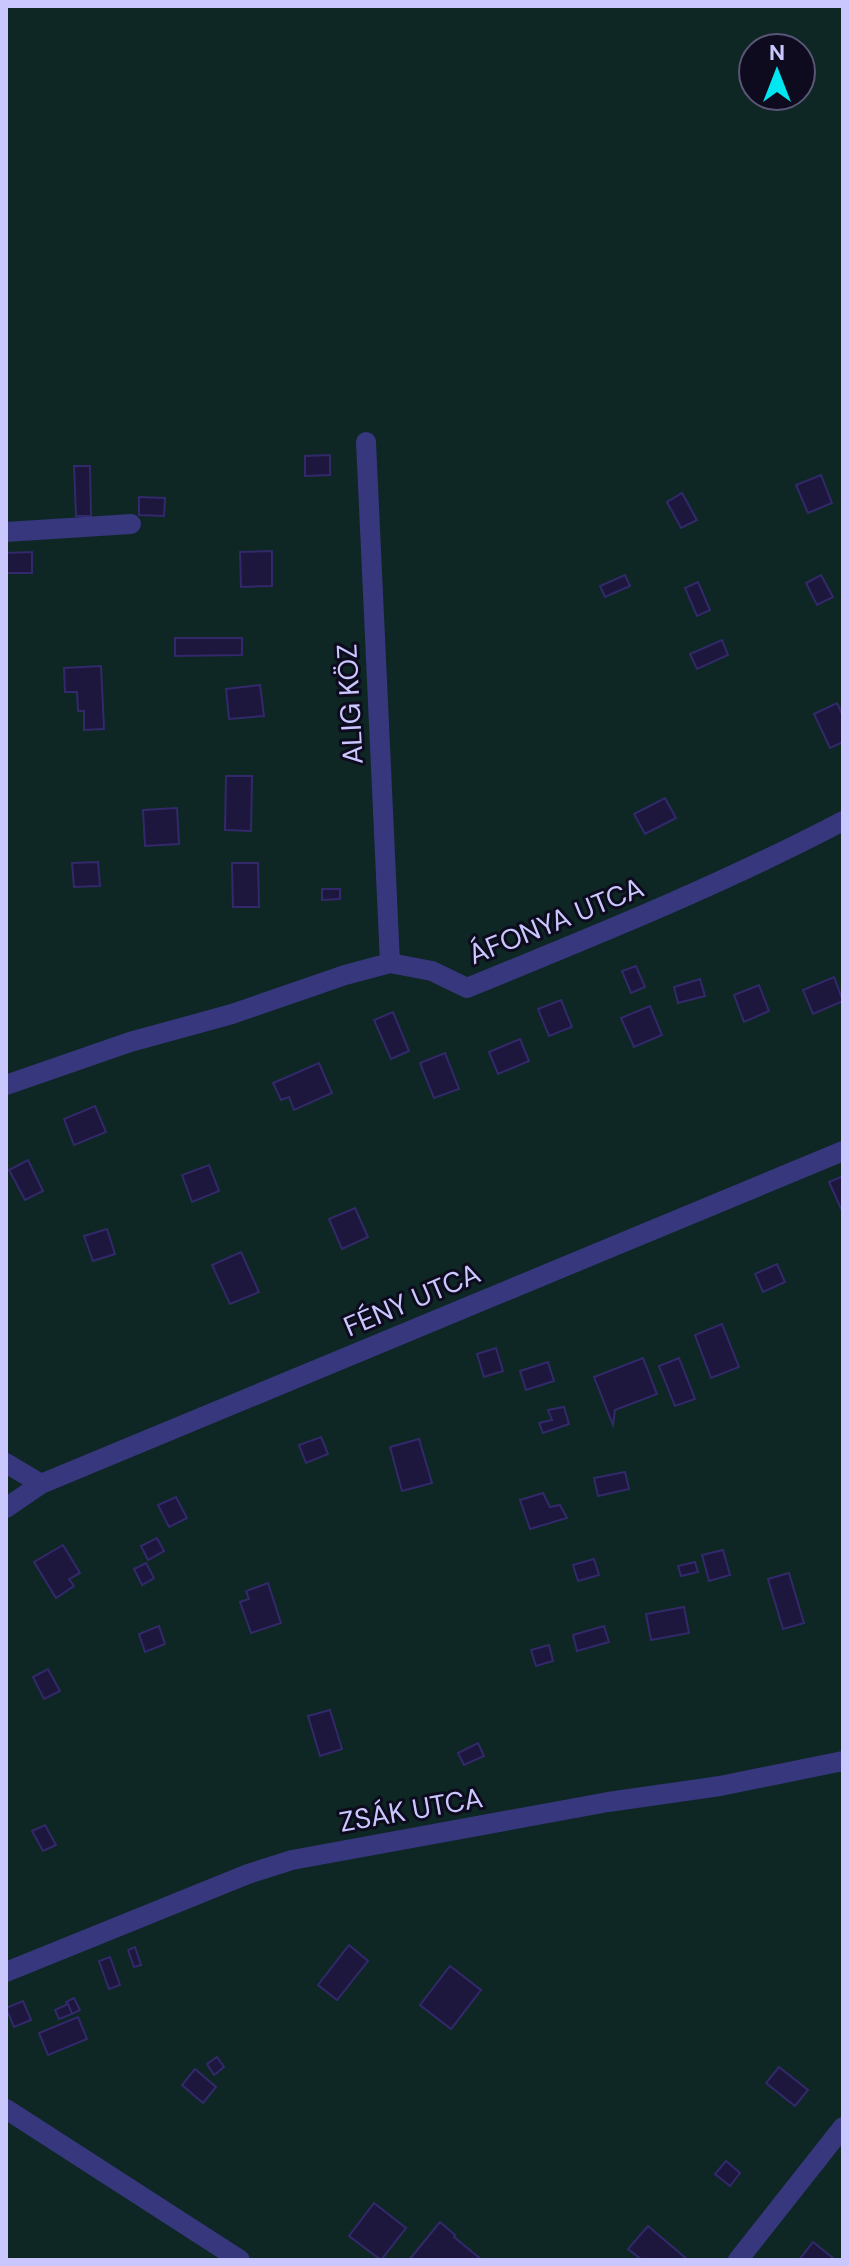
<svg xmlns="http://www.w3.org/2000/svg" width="849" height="2266" font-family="'DM Sans',sans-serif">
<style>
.green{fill:#0e2624;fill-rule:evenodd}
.building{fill:#1d173e;stroke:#32296a;stroke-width:2}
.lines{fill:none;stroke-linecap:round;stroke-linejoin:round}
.minor{stroke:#36377c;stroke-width:20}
.labels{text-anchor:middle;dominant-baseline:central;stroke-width:6;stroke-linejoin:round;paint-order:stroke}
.street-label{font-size:28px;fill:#cac7ff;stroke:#0d0b1d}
</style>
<rect width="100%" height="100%" fill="#0d0b1d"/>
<path class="green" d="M6,6h837v2254h-837zM753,48h48v48h-48z"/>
<g class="building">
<path d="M330,455v20l-25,1v-20z"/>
<path d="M74,466h16l1,50h-15z"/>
<path d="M821,475l11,28 -24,10 -12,-28z"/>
<path d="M682,493l15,27 -16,8 -14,-26z"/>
<path d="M139,497l26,1 -1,18 -25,-1z"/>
<path d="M272,551v35l-31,1 -1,-35z"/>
<path d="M32,552v21h-26v-20z"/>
<path d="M625,575l5,11 -25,11 -5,-11z"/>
<path d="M821,575l12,22 -16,8 -11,-22z"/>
<path d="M698,582l12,28 -13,6 -12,-28z"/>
<path d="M175,638h67v17l-67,1z"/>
<path d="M722,640l6,15 -31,14 -7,-15z"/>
<path d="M101,666l3,63 -20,1v-19h-6l-1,-19h-12l-1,-24z"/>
<path d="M260,685l4,31 -35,3 -3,-30z"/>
<path d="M837,703l6,13v26l-13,6 -16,-34z"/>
<path d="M226,776h26l-1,55 -26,-1z"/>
<path d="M665,798l11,20 -31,16 -11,-20z"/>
<path d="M177,808l2,36 -34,2 -2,-36z"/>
<path d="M98,862l2,24 -26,1 -2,-24z"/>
<path d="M232,863h26l1,44h-26z"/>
<path d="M322,889h18v10l-18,1z"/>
<path d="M636,966l9,21 -14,6 -9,-22z"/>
<path d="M834,977l9,24 -30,13 -10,-24z"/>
<path d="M700,979l5,17 -27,7 -4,-16z"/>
<path d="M759,985l10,26 -25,11 -10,-27z"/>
<path d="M561,1000l11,27 -23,9 -11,-27z"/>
<path d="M650,1006l12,29 -28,12 -13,-29z"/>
<path d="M393,1012l16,39 -18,8 -17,-39z"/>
<path d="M520,1039l9,22 -31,13 -9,-22z"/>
<path d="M445,1053l14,36 -25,9 -14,-35z"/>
<path d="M319,1063l13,30 -38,17 -5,-13 -8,3 -8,-17z"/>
<path d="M95,1106l11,26 -32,13 -10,-26z"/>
<path d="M28,1160l15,31 -18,9 -16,-30z"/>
<path d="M209,1165l10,26 -27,11 -10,-27z"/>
<path d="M843,1176v37l-14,-31z"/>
<path d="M355,1208l13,29 -26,12 -13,-30z"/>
<path d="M107,1229l8,25 -22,7 -9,-25z"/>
<path d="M241,1252l18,40 -29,12 -18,-39z"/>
<path d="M777,1264l8,18 -22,10 -8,-18z"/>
<path d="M722,1324l17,43 -28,11 -16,-43z"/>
<path d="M496,1348l7,23 -19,6 -7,-23z"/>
<path d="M643,1358l14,36 -42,16 -2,15 -19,-48z"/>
<path d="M679,1358l16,41 -20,7 -16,-40z"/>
<path d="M548,1362l6,19 -28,9 -6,-19z"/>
<path d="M564,1407l5,17 -26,9 -4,-10 13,-3 -4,-10z"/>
<path d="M321,1437l7,17 -22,9 -7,-18z"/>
<path d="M419,1439l13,44 -30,8 -12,-44z"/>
<path d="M625,1472l4,17 -31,7 -4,-18z"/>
<path d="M543,1493l7,14 10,-2 7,13 -37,11 -10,-29z"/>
<path d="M176,1497l11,21 -18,9 -11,-22z"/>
<path d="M157,1538l7,13 -16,9 -7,-14z"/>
<path d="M63,1545l17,28 -11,6 5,7 -18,12 -22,-36z"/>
<path d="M723,1550l7,25 -21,6 -7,-26z"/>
<path d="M594,1559l5,16 -21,6 -5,-16z"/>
<path d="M695,1562l3,10 -17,4 -3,-10z"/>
<path d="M146,1563l8,15 -12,7 -8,-16z"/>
<path d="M789,1573l15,50 -21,6 -15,-50z"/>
<path d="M268,1583l13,40 -30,10 -11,-31 9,-3 -3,-8z"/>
<path d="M684,1607l5,26 -38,7 -5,-26z"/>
<path d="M159,1626l6,18 -20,8 -6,-18z"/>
<path d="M604,1626l5,16 -32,9 -4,-16z"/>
<path d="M549,1645l4,16 -17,5 -5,-16z"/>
<path d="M48,1669l12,22 -16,8 -11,-22z"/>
<path d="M330,1710l12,39 -22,7 -12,-40z"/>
<path d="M478,1743l6,13 -20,9 -6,-12z"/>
<path d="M45,1825l11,20 -13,6 -11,-20z"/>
<path d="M349,1945l19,16 -31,39 -19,-15z"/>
<path d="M135,1947l6,18 -7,2 -6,-17z"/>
<path d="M110,1957l10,28 -11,4 -10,-28z"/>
<path d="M450,1966l31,24 -30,39 -31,-24z"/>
<path d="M74,1998l6,12 -8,4 -6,-12z"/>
<path d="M23,2001l8,19 -17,7 -8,-19z"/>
<path d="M68,2004l4,10 -13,5 -4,-9z"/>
<path d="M78,2017l9,22 -39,16 -9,-22z"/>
<path d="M217,2057l7,10 -10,8 -7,-11z"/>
<path d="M779,2067l29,23 -13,16 -29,-23z"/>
<path d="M195,2069l21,18 -13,16 -21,-18z"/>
<path d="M726,2161l14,12 -10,13 -15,-12z"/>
<path d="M374,2203l32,25 -25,32 -32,-24z"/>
<path d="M440,2222l15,13 -1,2 28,23h-73z"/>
<path d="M648,2226l40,34h-46l-14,-11z"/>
<path d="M813,2242l20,16 -1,2h-33z"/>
</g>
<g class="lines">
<g class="minor">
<path d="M366,442l24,521"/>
<path d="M6,532l125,-8"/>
<path d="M6,1085l124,-43 102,-28 113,-39 45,-12 42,8 35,17c127,-52 254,-103 376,-167"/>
<path d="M6,1463l35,21"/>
<path d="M6,1508l35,-24 802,-333"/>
<path d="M6,1972l242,-98 44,-14 316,-58 112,-16 123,-25"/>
<path d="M6,2109l234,151"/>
<path d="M738,2260l105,-133"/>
</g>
</g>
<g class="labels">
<g class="street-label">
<text transform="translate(350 704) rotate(-93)">ALIG KÖZ</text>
<text transform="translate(556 921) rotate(-22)">ÁFONYA UTCA</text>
<text transform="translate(412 1300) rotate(-23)">FÉNY UTCA</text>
<text transform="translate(411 1810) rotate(-10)">ZSÁK UTCA</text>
</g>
</g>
<rect width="849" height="2266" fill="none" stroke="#cac7ff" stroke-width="16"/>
<g transform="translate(777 72)"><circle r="38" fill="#0d0b1d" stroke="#595677" stroke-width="2"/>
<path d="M0-6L14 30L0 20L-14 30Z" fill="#00e7f2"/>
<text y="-12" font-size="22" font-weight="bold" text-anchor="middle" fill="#cac7ff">N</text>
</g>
</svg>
